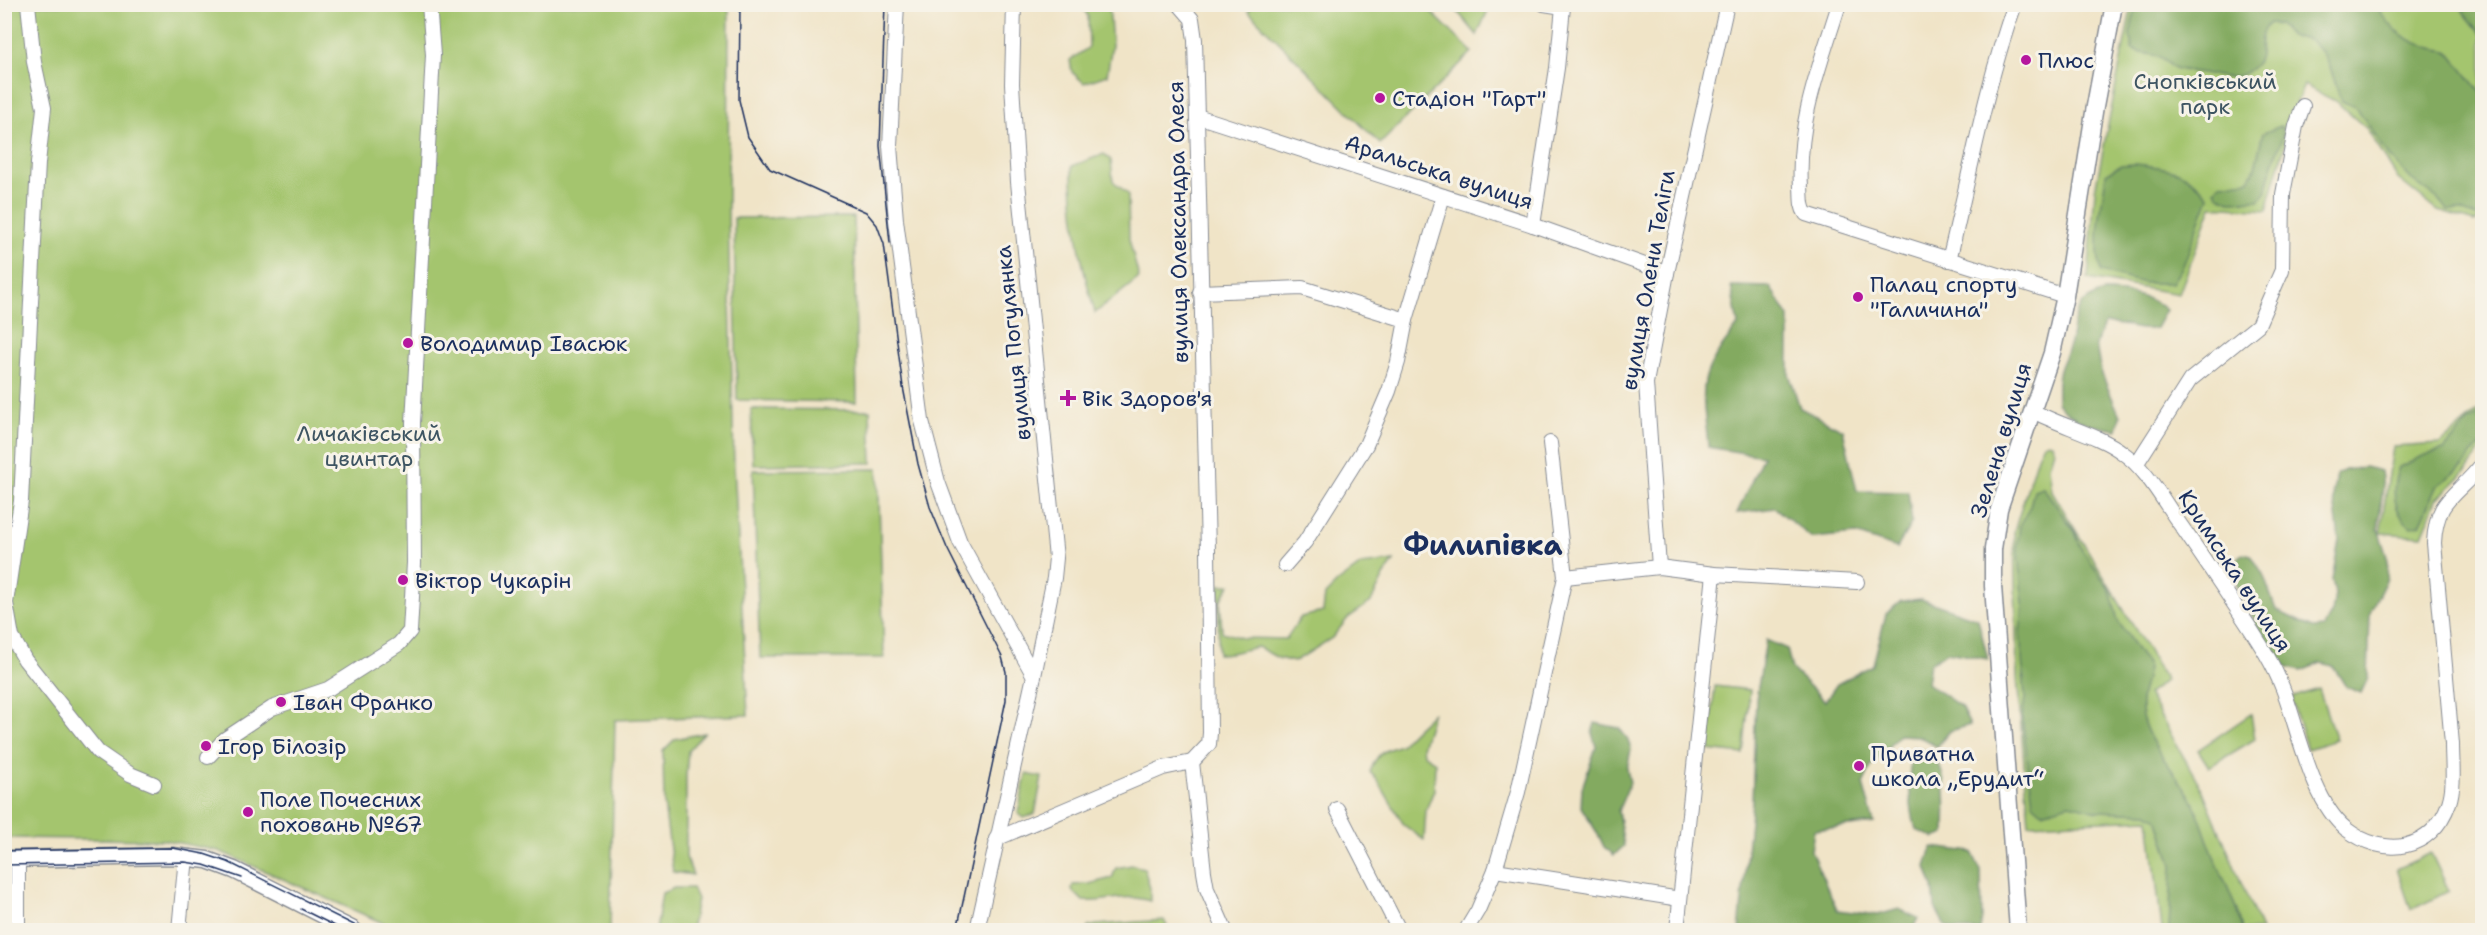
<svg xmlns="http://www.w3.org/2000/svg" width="2487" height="935" font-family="'Shantell Sans',sans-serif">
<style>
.green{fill:#a4c56e;stroke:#607a66;stroke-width:1.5}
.forest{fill:#83aa61;stroke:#4f6c60;stroke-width:1.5}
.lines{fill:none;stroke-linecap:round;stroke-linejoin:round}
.minor-casing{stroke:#868a92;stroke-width:16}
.major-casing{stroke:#868a92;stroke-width:19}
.minor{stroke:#fff;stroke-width:14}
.major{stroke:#fff;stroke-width:16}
.tram{stroke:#1b2f5e;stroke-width:1.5}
.poi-dot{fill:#b5179e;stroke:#f7f3e8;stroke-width:2}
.labels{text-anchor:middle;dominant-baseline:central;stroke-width:6;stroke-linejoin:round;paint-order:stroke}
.poi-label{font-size:22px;fill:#1b2f5e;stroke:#f7f3e8;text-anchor:start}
.park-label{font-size:22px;fill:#3d5462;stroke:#f7f3e8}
.street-label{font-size:22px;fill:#1b2f5e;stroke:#f7f3e8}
.district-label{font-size:28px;font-weight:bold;fill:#1b2f5e;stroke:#f7f3e8}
</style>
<rect width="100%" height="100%" fill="#f7f3e8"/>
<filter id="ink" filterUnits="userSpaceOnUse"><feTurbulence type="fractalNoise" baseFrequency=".0167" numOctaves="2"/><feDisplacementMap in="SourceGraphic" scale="12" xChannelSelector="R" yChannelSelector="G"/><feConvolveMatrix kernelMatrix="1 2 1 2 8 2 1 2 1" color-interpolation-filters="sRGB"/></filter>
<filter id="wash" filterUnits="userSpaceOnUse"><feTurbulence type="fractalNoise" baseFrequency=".008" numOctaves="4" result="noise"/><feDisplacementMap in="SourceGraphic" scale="24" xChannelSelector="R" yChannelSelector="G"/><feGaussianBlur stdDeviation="1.35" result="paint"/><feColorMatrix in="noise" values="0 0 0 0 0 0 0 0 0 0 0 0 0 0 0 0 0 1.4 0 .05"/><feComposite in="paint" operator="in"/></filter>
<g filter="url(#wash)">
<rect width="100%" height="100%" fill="#f0e4c7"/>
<g class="green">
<path d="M1255,4l169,1 48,47 -92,92 -132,-133z"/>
<path d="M5,5h724l-1,206 6,255 14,249 -133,5 -5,210h-211l-180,-79 -54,-11 -160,-2z"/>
<path d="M1082,5h27l3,40 -5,30 -23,8 -12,-11 -2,-12 19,-13 -1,-30z"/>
<path d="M1452,5h34l3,3 -12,27z"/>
<path d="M2132,5h350v212l-7,5 -37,-11 -40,-32 -31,-50 -32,-28 -31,-16 -9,22 -28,103 -55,-4 -33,88 -91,-15 7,-89z"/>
<path d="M1104,154l7,6 2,21 15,13 1,45 10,39 -44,35c-14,-48 -24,-97 -23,-147z"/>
<path d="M854,217l3,185 -120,-2 -3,-182z"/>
<path d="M2482,408v41l-15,21 -30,29 -15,37 -42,-3 13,-86 47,-3z"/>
<path d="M751,409l119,1 2,53 -119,2z"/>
<path d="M2048,442l4,1 2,7 -5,17 3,24 114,189 -18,14 55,97 58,139h-99l-13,-111 -120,5 -12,-147 -3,-145 23,-76 6,-12z"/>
<path d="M878,469l6,189h-124l-7,-188z"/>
<path d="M1394,561l-10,15 -13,26 -23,16 -16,20 -38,24 -16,-4 -20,-11c-14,2 -27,8 -40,7l1,-69h11l-10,16 2,31 20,6 44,1 15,-22 22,-5 2,-17 13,-13 23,-17z"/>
<path d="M1715,686l35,4 -7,64 -35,-4z"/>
<path d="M2319,689l17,51 -29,9 -16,-51z"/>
<path d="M1433,712l-11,35 1,7 12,8 -1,28 -8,20 -2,30 -20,-15 -26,-44 -8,-9c7,-19 12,-21 31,-27 8,-12 22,-22 32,-33z"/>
<path d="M2251,714l4,25 -46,28 -11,-17z"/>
<path d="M704,733l-16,18 -2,25v81l7,18 -20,-3 -9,-68 -1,-53 12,-12z"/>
<path d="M1026,774l16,3 -7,37 -11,4 -6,-5z"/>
<path d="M2431,853l18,38 -38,19 -14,-41z"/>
<path d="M1132,865l12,3 6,20v13c-30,-9 -40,2 -67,0l-11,-11 1,-5 16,-1 23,-6 4,-10z"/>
<path d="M674,888h18l5,11 -6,31h-35l6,-37z"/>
<path d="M1164,920l5,10h-82l1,-3 9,-2z"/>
</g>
<g class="forest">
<path d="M2136,5h240c16,29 39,42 72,46l34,44v117l-6,5 -15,-6h-13l-10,-12 -27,-20 -22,-23 -32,-48 -16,-7 -11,-34 -8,-15 -14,-12 -18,-4 -11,-12 -10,-1c-15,14 -3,31 -14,42 -16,17 -31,13 -51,8 -10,-2 -21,-1 -31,-6 -6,-4 -13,-10 -20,-12 -9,-2 -13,-1 -21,-6l-2,-15z"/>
<path d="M2458,5h24v30z"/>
<path d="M2281,126l2,9 -10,29 -7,29 -7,7 -29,1 -11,-5 -4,-6 5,-6 28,-3c10,-13 10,-32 15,-48z"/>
<path d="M2136,164c34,4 51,5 73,33l-26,69 -11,17h-28l-43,-11c-8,-33 1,-65 5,-98l15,-9z"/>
<path d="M1731,286l39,1 19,30v57l11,34 43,22 14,61 51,1 4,30 -15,26 -41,-14 -44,4 -37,-30 -38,5 26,-57 -55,-9c-1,-21 -8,-49 -2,-70 5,-19 21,-36 32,-52z"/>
<path d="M2104,292c21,0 46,3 62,18l-10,18c-18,5 -33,-6 -51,-4l-6,10 -3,12 5,26 19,44 -3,14c-23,-3 -46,-9 -60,-28 0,-9 -1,-19 1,-28 2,-11 9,-21 12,-31 5,-27 4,-42 34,-51z"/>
<path d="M2482,413v31l-11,10 -7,12 -26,19 -18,40 -9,2c-19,-15 -20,-39 -12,-60l26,-12 19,-5 22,-26z"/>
<path d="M2365,467l16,4 2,16 -5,42 10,31 -1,18 -17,35 -2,65 -7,15 -15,-6 -13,-21 -12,-3 -20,8 -13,-3 -11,-11 -16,-23 -30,-61 4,-13 8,-7 8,2 12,19 13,36 37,18 11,-1 8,-15 3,-18 -3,-15 7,-39 -6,-49 3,-16 9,-5z"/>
<path d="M2043,487l32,45 7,18 28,40 8,31 30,46c-2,18 -10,30 -6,49 8,32 33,54 49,82 9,16 13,34 20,51 11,28 25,52 31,81h-73l3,-65 -15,-47 -9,-5 -50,-2 -28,-7 -28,8 -9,-8 -11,-87 3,-19 -5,-65 3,-30 -6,-56 3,-22 10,-19 4,-16z"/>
<path d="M1921,599l57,20 10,40 -41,-7 -17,11 -3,20 34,24 9,18 -20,6 -13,16 -18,-11 -20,-1 -27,30 -9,19 11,39 -60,7 -3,21 26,59 41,5 21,-6 19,9 -6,12h-173l13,-128 4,-103 10,-59 21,9 5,20 33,32 12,-17 36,-19 13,-51 15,-13z"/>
<path d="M1595,723l24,5 8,10 4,11 -4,20 3,14 -12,28 6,35 -10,9 -10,-8 -6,-13 -17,-27 1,-19 14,-41 -4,-14z"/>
<path d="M1913,747c6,2 13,4 18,8 19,14 14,58 14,79l-10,4 -19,-8c-7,-27 -9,-56 -3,-83z"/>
<path d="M1932,847l40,5 9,19 1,47 -2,12h-24l-11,-4 -10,-19 -2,-20 -7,-20z"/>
</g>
</g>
<g filter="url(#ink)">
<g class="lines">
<defs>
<g id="minor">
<path d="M28,4l6,58 10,46 -6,55 -17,338 -15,102 6,34 13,23 73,92 32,22 24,10"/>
<path d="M897,4l-7,142 6,74 26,201 16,61 22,60 74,134"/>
<path d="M1179,4l13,15 3,21 13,510 2,183 -1,11 -17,18"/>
<path d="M1839,4c-19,62 -42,117 -38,183 1,9 -1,19 5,27l259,82"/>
<path d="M1197,116l336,109 134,48"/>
<path d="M1533,225l24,-157 6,-61 -19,-3"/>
<path d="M1949,260c21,-85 36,-173 66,-256"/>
<path d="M1200,292l102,-4 104,32"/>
<path d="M2033,411c27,15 67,24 90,42 23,16 38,44 54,67 21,30 41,60 61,90 17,26 34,50 45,79 16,41 28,111 63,140 39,30 86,22 103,-26 6,-18 3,-40 3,-59l-18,-201c2,-46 24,-47 48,-79"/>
<path d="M2137,463l53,-83 68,-55 24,-55 1,-76 13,-68 7,-20"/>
<path d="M1285,565l20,-23 61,-97 23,-54 9,-29 8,-42 37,-124"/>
<path d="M1659,567l-13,-184 21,-110 60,-269"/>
<path d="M1565,577l94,-10 55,7 143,8"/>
<path d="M208,757l17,-18 47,-31 56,-19 71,-45 11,-13 4,-68 -1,-140 20,-368 -4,-51"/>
<path d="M1337,809l62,121"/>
<path d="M996,839l167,-71 29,-6 12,110 3,17 18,41"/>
<path d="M1495,870l185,29"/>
<path d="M18,930v-71"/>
<path d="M179,930l7,-73"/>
<path d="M977,930l57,-254 20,-98 2,-20 -38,-376 -6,-98 2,-80"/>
<path d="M1466,930l12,-20 17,-40 23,-78 47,-215 -15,-134"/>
<path d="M1677,930l37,-356"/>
</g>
<g id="major">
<path d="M4,859l169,-3 34,4 27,10 119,60"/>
<path d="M2018,930l-25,-344v-37l6,-40 53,-156 13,-57 30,-190 19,-102"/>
</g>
</defs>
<use href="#minor" class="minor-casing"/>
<use href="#major" class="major-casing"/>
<use href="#minor" class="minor"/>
<use href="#major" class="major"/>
<g class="tram">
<path d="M740,4l-1,96 9,37 22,32 96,43 11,13 7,19 19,143 15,77 12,43 17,41 55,109 4,15v28l-49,230"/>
<path d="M885,4l-5,142 10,97"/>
<path d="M4,851l169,-3 31,6 24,8 136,68"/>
<path d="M4,865l181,-3 19,3 38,13"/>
<path d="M301,909l42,21"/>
</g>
</g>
</g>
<g class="poi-dot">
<circle cx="2026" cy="60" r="6"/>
<circle cx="1380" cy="98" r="6"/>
<circle cx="1858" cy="297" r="6"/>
<circle cx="408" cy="343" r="6"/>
<path d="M1065 389h6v6h6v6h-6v6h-6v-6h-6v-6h6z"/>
<circle cx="403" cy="580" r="6"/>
<circle cx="281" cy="702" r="6"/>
<circle cx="206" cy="746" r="6"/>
<circle cx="1859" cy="766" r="6"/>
<circle cx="248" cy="812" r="6"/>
</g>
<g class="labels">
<g class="poi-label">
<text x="2038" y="60">Плюс</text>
<text x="1392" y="98">Стадіон "Гарт"</text>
<text x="1870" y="284">Палац спорту<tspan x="1870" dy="25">"Галичина"</tspan></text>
<text x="420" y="343">Володимир Івасюк</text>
<text x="1082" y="398">Вік Здоров'я</text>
<text x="415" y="580">Віктор Чукарін</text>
<text x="293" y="702">Іван Франко</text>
<text x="218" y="746">Ігор Білозір</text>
<text x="1871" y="753">Приватна<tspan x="1871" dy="25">школа „Ерудит“</tspan></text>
<text x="260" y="799">Поле Почесних<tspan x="260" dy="25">поховань №67</tspan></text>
</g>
<g class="park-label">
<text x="2205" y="81">Снопківський<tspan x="2205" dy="25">парк</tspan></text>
<text x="369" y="433">Личаківський<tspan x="369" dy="25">цвинтар</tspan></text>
</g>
<g class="street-label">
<text transform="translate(1439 172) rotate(18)">Аральська вулиця</text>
<text transform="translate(1178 222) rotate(-91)">вулиця Олександра Олеся</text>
<text transform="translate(1648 280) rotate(-80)">вулиця Олени Теліги</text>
<text transform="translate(1013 343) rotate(-96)">вулиця Погулянка</text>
<text transform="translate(2001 440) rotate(-73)">Зелена вулиця</text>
<text transform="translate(2235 571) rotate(57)">Кримська вулиця</text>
</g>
<g class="district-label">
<text x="1483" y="545">Филипівка</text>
</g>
</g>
<rect width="2487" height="935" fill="none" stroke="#f7f3e8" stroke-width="24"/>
</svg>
